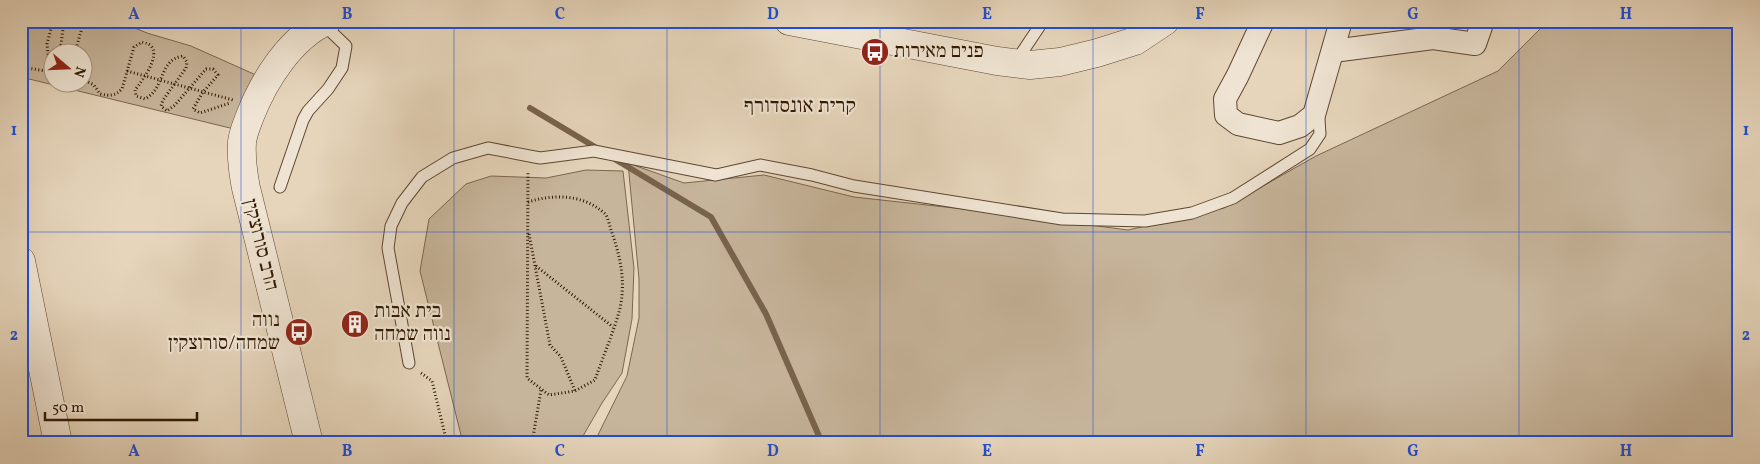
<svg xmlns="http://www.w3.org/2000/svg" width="1760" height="464" font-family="Vollkorn,'Frank Ruhl Libre',serif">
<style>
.green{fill:#c7b59b;stroke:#7c664e;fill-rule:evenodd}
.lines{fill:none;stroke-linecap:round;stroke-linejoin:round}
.stream{stroke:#78634b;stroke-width:6}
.service-casing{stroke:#5e4730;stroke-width:13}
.minor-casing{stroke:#5e4730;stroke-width:24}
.tertiary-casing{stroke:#5e4730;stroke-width:29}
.path{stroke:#311801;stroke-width:3;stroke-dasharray:1 2.5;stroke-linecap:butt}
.service{stroke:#efe4d3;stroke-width:11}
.minor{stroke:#efe4d3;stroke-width:22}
.tertiary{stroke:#efe4d3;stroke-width:28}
.grid{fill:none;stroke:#1d4ed8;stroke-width:1;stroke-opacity:0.55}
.labels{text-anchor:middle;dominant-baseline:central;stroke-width:4.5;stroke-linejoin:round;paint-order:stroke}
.poi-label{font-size:20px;fill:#311801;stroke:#efe4d3;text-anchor:start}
.street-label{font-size:20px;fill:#311801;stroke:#efe4d3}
.neighbourhood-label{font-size:21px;fill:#311801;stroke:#efe4d3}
.neatline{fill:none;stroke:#1d4ed8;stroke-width:2}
.grid-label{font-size:16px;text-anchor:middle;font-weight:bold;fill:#1d4ed8}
</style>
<rect width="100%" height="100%" fill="#e6d5bb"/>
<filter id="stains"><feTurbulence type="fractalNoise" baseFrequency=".004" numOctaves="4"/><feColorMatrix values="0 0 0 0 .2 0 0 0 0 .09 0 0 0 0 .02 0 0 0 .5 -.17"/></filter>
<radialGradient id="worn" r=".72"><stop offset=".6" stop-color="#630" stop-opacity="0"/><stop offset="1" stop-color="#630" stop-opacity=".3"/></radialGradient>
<g class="green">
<path d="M23,21h95l29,12 44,13 65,29 -22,54 -213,-52v-50zM52,52h30v30h-30z"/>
<path d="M1548,21h191v422h-1145l33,-67 12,-58v-39l-11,-116 56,20 80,-8 90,22 137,15 137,18 96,-22 92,-52 182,-85z"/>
<path d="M586,170l37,1 11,97 -2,51 -10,54 -20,30 -23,40h-116l-43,-172 9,-52 37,-35 25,-8 55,2z"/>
</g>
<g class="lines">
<g class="stream">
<path d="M530,108l70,42"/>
<path d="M613,158l98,59 55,97 56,129"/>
</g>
<defs>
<g id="service">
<path d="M1015,63l28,-42"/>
<path d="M280,187l23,-67 5,-9 20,-22 14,-21 4,-22 -24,-23"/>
<path d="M409,363l-21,-115 3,-22 11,-23 20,-26 31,-19 35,-10 52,10 54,-7 122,24 44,-10 52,10 42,11 208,33 83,2 47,-8 41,-15 77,-49 10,-15 -1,-15 -5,-4"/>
</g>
<g id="minor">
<path d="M1263,21l-25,54 -13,24 1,16 12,9 41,9 21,-7 14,-11 27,-94"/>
<path d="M1333,51l100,-13 42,6 8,-23"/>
</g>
<g id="tertiary">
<path d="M789,21l208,40 33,4 30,-3 37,-9 38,-12 30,-20"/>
<path d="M21,261l37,182"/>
<path d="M309,443l-63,-255c-3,-15 -5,-30 -4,-46 1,-9 5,-18 8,-26 14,-36 41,-79 77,-95"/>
</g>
</defs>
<use href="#service" class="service-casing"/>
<use href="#minor" class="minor-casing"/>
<use href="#tertiary" class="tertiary-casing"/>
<g class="path">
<path d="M60,52l4,-31"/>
<path d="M75,52l9,-31"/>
<path d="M21,53l8,-32"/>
<path d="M52,55l-4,-1 -1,-10 6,-23"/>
<path d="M21,67l31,5"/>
<path d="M127,71l106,29"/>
<path d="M82,79l12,6 6,9c10,2 15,2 22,-5l12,-42 8,-5c2,1 5,1 8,3 12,10 -8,36 -15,45l1,6 9,3c21,-11 13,-39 38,-43l4,6 -1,6 -23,32 -2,6 6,5 8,-6 31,-36h7l5,6 -15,17 -10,17 7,4 30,-10"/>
<path d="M528,202c25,-8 55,-8 76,11 4,3 5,11 7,17 9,25 15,51 9,78 -6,24 -17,48 -25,72l-20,11 -26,4 -22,-17 1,-206"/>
<path d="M529,234l21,111 11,12 14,34"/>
<path d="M536,266l77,61"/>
<path d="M421,373l11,8 15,62"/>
<path d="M532,443l9,-53"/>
</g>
<use href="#service" class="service"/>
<use href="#minor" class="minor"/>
<use href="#tertiary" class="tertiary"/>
</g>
<path class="grid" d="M241,21v422M454,21v422M667,21v422M880,21v422M1093,21v422M1306,21v422M1519,21v422M21,232h1718"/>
<defs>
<symbol id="bus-disc" viewBox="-11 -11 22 22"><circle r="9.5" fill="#8f2418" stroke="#efe4d3"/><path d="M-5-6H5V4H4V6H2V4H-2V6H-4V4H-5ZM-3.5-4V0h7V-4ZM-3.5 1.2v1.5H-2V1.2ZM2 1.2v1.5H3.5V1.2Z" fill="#fff"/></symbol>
<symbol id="building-disc" viewBox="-11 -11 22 22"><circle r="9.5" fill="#8f2418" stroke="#efe4d3"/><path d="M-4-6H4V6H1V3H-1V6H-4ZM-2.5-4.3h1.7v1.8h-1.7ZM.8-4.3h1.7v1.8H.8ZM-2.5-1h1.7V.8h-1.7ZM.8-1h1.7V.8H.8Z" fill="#fff"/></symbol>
</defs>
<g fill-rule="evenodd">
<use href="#bus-disc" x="859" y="36" width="32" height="32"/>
<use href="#building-disc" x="339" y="308" width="32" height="32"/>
<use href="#bus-disc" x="283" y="316" width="32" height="32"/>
</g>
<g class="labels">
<g class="poi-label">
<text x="894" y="52">פנים מאירות</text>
<text x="374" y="312">בית אבות<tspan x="374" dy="23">נווה שמחה</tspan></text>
<text x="280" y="321" text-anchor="end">נווה<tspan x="280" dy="23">שמחה/סורוצקין</tspan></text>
</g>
<g class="street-label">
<text transform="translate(260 245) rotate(76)">הרב סורוצקין</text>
</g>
<g class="neighbourhood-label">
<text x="800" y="106">קרית אונסדורף</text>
</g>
</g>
<rect width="1760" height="464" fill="none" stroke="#e6d5bb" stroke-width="55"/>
<g transform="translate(68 68) rotate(109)"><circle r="24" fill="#efe4d3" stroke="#a3927f"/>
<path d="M0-4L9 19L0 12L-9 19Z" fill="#8f2418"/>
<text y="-8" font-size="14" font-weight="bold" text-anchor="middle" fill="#311801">N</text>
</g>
<path d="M45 412v8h152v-8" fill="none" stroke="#311801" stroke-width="2.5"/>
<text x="52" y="412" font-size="15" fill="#311801" stroke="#efe4d3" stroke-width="4" paint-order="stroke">50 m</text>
<rect x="28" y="28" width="1704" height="408" class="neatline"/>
<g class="grid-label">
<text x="134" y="19">A</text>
<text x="347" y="19">B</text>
<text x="560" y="19">C</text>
<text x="773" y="19">D</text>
<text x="987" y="19">E</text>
<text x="1200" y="19">F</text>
<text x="1413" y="19">G</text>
<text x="1626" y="19">H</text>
<text x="14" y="135">1</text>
<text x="1746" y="135">1</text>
<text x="14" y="340">2</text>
<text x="1746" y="340">2</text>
<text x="134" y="456">A</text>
<text x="347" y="456">B</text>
<text x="560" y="456">C</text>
<text x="773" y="456">D</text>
<text x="987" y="456">E</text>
<text x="1200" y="456">F</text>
<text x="1413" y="456">G</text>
<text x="1626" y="456">H</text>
</g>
<rect width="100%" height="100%" filter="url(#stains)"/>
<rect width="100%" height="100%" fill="url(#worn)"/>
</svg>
